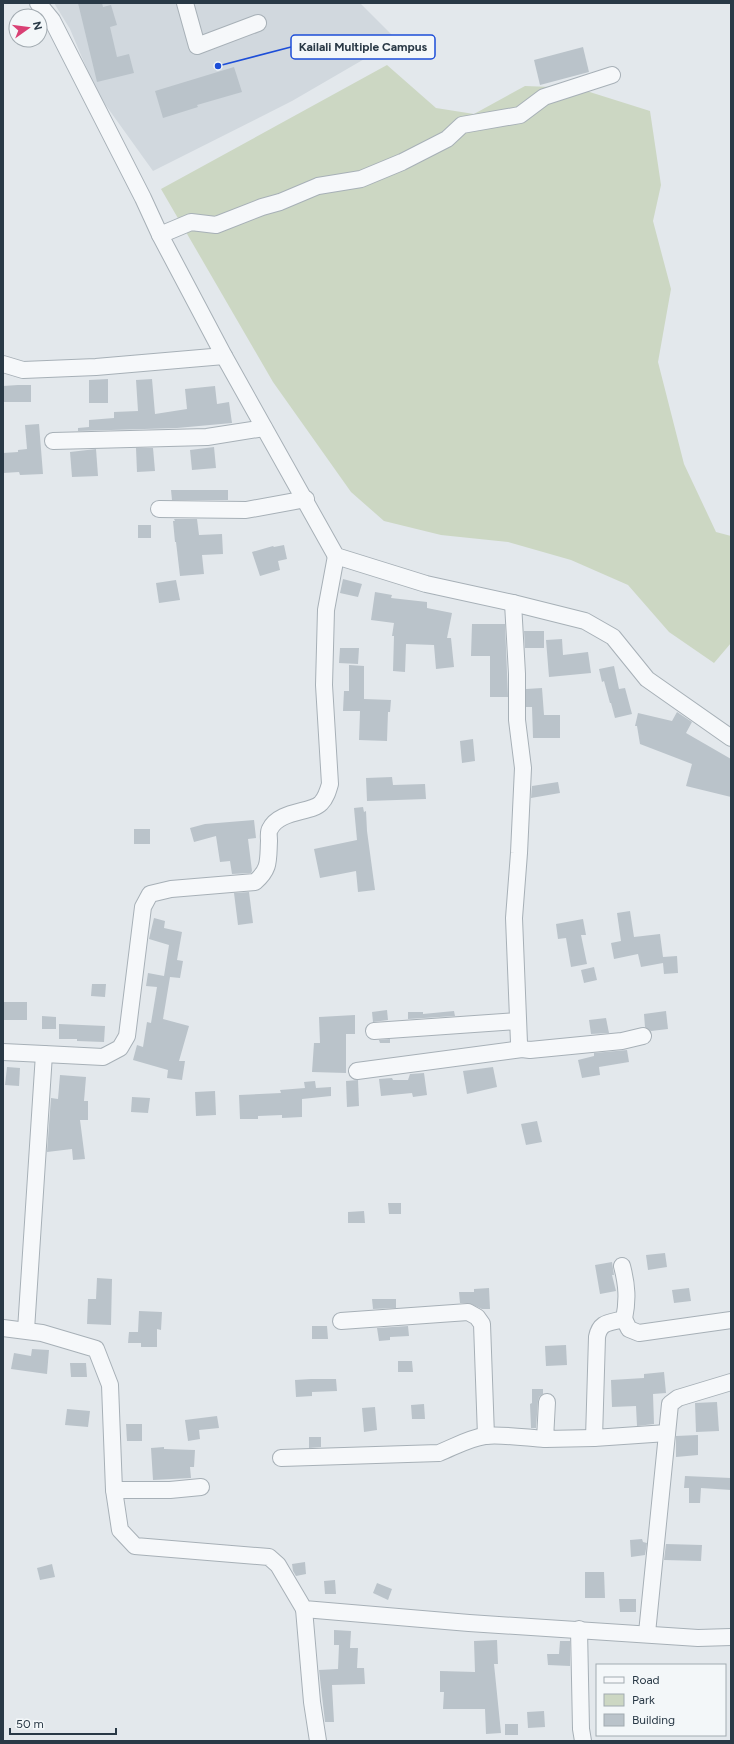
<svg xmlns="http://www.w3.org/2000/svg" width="734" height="1744" font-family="Figtree,sans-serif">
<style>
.built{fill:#d1d8de}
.green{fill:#ccd7c3}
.building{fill:#bac3ca}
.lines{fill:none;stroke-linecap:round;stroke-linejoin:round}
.minor-casing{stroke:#a7b0b7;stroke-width:18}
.minor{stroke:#f6f8fa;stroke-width:16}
.leader{fill:none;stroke:#1d4ed8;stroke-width:1.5}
.callout-dot{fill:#1d4ed8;stroke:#f3f7f9;stroke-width:1.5}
.callout{fill:#f3f7f9;stroke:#1d4ed8;stroke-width:1.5}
.callout-label{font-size:12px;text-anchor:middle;font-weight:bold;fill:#293946}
</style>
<rect width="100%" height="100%" fill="#e3e8ec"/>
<path class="built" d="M54,3h306l37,37 -105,61 -139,70 -56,-78 -27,-64z"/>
<path class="green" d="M387,65l49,43 38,6 51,-28 52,2 73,23 11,74 -8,36 18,68 -13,73 26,102 32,68 15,4v107l-17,20 -45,-31 -41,-47 -57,-25 -63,-18 -67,-7 -57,-14 -33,-29 -78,-110 -112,-193z"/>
<g class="building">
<path d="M78,3h24l1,4 8,-2 6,20 -7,2 7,30 12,-3 5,19 -37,9z"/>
<path d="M583,47l6,25 -49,13 -6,-25z"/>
<path d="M234,67l8,25 -45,13 1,2 -35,11 -8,-27z"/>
<path d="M108,379v24h-19v-23z"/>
<path d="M152,379l3,35 32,-5 -2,-20 30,-3 2,18 12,-2 3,21 -55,5 -99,3v-3l11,-1v-7l25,-2v-6l24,-1 -2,-31z"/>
<path d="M18,385h13v17h-28v-16z"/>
<path d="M39,424l4,50 -23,1 -1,-3 -16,1v-20l15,-1v-2l9,-1 -2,-24z"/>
<path d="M214,447l2,21 -24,2 -2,-20z"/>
<path d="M136,448h17l2,23 -18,1z"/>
<path d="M96,449l2,27 -26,1 -2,-25z"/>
<path d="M171,490h57v10h-56z"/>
<path d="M174,519h23l2,16 23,-1 1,20 -21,1 2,19 -24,2 -4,-34h-1l-2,-21h2z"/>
<rect x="138" y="525" width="13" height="13"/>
<path d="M284,545l3,14 -9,2 2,9 -20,6 -8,-24 21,-6 1,1z"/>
<path d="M343,579l19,5 -4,13 -18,-4z"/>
<path d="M176,580l4,20 -21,3 -3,-20z"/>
<path d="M375,592l17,3 -1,3 36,4v6l25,5 -5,25h4l3,29 -18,2 -2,-24 -28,-1 -1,28 -12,-1 1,-35h-2l2,-13 -23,-3z"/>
<path d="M472,624h33l3,73h-18v-41h-19z"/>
<path d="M524,631h20v17h-19z"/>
<path d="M562,639l1,16 25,-3 3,21 -42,4 -3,-37z"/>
<path d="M340,648h19l-1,16 -19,-1z"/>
<path d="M349,665l15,1v33l27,1 -1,12h-2l-1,29 -28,-1 1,-29h-17l1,-20h5z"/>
<path d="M614,666l5,23 6,-1 7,26 -17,4 -4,-15h-1l-6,-22 -2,1 -3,-13z"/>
<path d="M542,688l2,27h16v23h-27l-1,-31h-6v-18z"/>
<path d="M677,712l15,10 -6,11 45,26v38l-45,-11 6,-22 -52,-20 -3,-18h-2l3,-13 34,8z"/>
<path d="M473,739l2,22 -13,2 -2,-22z"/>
<path d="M392,777l1,8 32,-1 1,15 -59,2 -1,-23z"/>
<path d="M558,782l2,11 -29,5 1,-12z"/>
<path d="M363,807l1,5 2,-1 1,20 8,59 -17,2 -2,-21 -36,7 -6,-29 43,-9 -3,-32z"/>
<path d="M254,820l2,18 -8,1 4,32 -1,2 -19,1 -2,-13 -10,1 -4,-26 -22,6 -4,-14 15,-4z"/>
<rect x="134" y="829" width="16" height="15"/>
<path d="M249,892l4,31 -15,2 -4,-32z"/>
<path d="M630,911l4,26 26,-3 3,23 14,-1 1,17 -14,1 -1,-11 -22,4 -3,-13 -24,5 -3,-16 10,-2 -4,-28z"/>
<path d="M154,918l11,3 -1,7 18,4 -5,28 6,1 -3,17 -10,-1 -7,42 26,7 -10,35h6l-3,19 -15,-2 1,-8 -35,-10 4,-15 6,2 4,-25 4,1 6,-36 -11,-1 2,-13 16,3 5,-31 -20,-6z"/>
<path d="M583,919l3,16h-5l6,29 -16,3 -5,-29 -8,1 -2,-15z"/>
<path d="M594,967l3,13 -13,3 -3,-13z"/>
<path d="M92,984h14l-1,13 -14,-1z"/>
<rect x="3" y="1002" width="24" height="18"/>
<path d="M387,1010l1,10 -15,2 -1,-10z"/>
<path d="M454,1011l1,5 -47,3v-7h15v2z"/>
<path d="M666,1011l2,18 -17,2 -6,-4 -1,-13z"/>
<path d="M355,1015v19h-9v39l-34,-1 2,-29h6l-1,-26z"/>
<path d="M42,1016l14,1v12h-14z"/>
<path d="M606,1018l3,15 -18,1 -2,-14z"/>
<path d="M59,1024l46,2 -1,16 -27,-1v-2h-18z"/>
<path d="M390,1039v4h-10l-1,-3z"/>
<path d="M627,1050l2,12 -30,5 1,8 -18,3 -4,-18 16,-4v-3z"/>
<path d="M7,1067l13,1 -1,18 -14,-1z"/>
<path d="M493,1067l4,20 -30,7 -4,-23z"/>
<path d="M424,1073l3,22 -14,2 -1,-4 -31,3 -2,-17 13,-1 1,2h15l2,-6z"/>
<path d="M60,1075l26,2 -2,24h4v19h-8l5,39 -12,1 -1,-11 -25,3 4,-54 7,1z"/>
<path d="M358,1080l1,26 -12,1 -1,-26z"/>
<path d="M315,1081l1,7 15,-1v9l-29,3v18l-20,1v-3l-24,1v3h-18l-1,-24 42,-2 -1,-3 25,-2 -1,-6z"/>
<path d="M215,1091l1,24 -20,1 -1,-24z"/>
<path d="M132,1097l18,1 -2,15 -17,-1z"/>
<path d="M537,1121l5,21 -16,3 -5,-21z"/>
<path d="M388,1203h13v11h-12z"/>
<path d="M364,1211l1,12h-17v-11z"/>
<path d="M665,1253l2,14 -19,3 -2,-15z"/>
<path d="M612,1262l2,13h-2l4,16 -16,3 -5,-29z"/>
<path d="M97,1278l15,1 -1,46 -24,-1 1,-25h8z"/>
<path d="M489,1288l1,21h-8l-14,-6h-8l-1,-11h15v-3z"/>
<path d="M689,1288l2,13 -17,2 -2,-13z"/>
<path d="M372,1299h24v9l-23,1z"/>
<path d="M139,1311l23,1 -1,18 -4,-1v18h-16v-4h-13l1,-11h9z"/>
<path d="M312,1326h15l1,13h-16z"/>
<path d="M408,1326l1,10 -19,1v3l-11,1 -2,-13z"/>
<path d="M566,1345l1,20 -21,1 -1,-20z"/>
<path d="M32,1349l17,1 -2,24 -36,-5 3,-16 17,3z"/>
<path d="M398,1361h14l1,11h-15z"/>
<path d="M70,1363h16l1,14h-16z"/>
<path d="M664,1372l2,21 -13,1 1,30 -17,2 -1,-20 -24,1 -1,-27 33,-2v-4z"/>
<path d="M311,1379h25l1,12 -25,1v4l-16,1 -1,-17z"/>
<path d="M532,1389h11v5l-4,3 -1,4 -2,27h-5l-1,-24 2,-1z"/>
<path d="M717,1402l2,29 -23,1 -1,-29z"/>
<path d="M424,1404l1,15h-13l-1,-14z"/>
<path d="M375,1407l2,23 -13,2 -2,-24z"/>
<path d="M67,1409l23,2 -2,16 -23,-2z"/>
<path d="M217,1416l2,12 -20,2 1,9 -12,2 -3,-21z"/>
<path d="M126,1424h16v17h-15z"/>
<path d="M698,1435v20l-22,2v-21z"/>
<path d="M309,1437h12v10l-12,1z"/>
<path d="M164,1447v2l31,1 -1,17h-4l1,11 -38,2 -2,-32z"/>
<path d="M685,1476l46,2v12l-30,-2 -1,15h-11v-15h-5z"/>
<path d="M642,1539l1,3 4,1 -2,12 -14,2 -1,-17z"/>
<path d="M666,1544l36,1 -1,16 -37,-1z"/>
<path d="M305,1562l1,12 -10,2 -3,-5 -1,-7z"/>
<path d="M52,1564l3,13 -15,3 -3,-12z"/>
<path d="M585,1572h19l1,26h-20z"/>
<path d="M335,1580l1,14h-11l-1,-13z"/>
<path d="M377,1583l15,6 -4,11 -15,-7z"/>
<path d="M619,1599h17v13h-16z"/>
<path d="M334,1630l17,1 -1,17h8l-1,20h7l1,16 -33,1 2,37h-9l-6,-52 19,-1 1,-24h-5z"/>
<path d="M497,1640l1,24h-4l7,69 -15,1 -1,-25h-42l1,-17h-4v-21l35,1 -1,-31z"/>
<path d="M560,1641h10v25l-22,-1 -1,-11h12z"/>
<path d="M544,1711l1,16 -17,1 -1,-16z"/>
<rect x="505" y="1724" width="13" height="11"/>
</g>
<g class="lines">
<defs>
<g id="minor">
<path d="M38,3l14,17 91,178 17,37 64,121 112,200 90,28 87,19 72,18 28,16 34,42 84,59"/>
<path d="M185,3l12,43 61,-23"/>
<path d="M160,235l31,-13 25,3 46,-18 18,-5 38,-16 43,-7 41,-17 45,-23 15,-14 58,-10 24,-18 68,-22"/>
<path d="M3,364l20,6 73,-3 128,-11"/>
<path d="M53,441l154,-4 57,-9"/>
<path d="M159,509l87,1 60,-11"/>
<path d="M513,603l4,71v46l6,48 -4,85 -5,65 5,125 3,6 8,1 92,-9 21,-5"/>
<path d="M374,1031l144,-10"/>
<path d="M3,1052l41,2"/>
<path d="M357,1071l165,-22"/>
<path d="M622,1266c5,19 6,34 2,53 -14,4 -24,2 -27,18l-3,101 73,-5"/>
<path d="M624,1319l5,10 10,4 92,-13"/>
<path d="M341,1321l127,-9 9,5 5,7 4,112"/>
<path d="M3,1328l39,5 54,16 14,36 4,105 6,40 15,16 134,11 9,8 26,44 165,14 229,15 33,-1"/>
<path d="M26,1330l18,-276 59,3 17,-9 7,-12 16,-129 7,-13 21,-5 84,-7c15,-13 13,-21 14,-41 0,-3 -1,-9 1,-12 9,-19 42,-16 51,-26 5,-5 7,-12 9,-19l-6,-99 2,-75 10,-54"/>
<path d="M547,1402l-2,37 49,-1"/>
<path d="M281,1458l158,-5c15,-6 30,-15 46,-17 16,-2 43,2 60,3"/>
<path d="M114,1490h56l31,-3"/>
<path d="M304,1609l8,93 6,39"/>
<path d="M579,1629l2,100 2,12"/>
<path d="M647,1633l23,-229 8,-6 53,-16"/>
</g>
</defs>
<use href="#minor" class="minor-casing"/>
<use href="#minor" class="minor"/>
</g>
<path class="leader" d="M218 66L291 47"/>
<circle class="callout-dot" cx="218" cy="66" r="4"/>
<rect class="callout" x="291" y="35" width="144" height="24" rx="4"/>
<g class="callout-label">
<text x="363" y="51">Kailali Multiple Campus</text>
</g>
<rect width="734" height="1744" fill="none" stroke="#293946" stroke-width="8"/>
<rect x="596" y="1664" width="130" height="72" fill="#f3f7f9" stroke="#a2abb1"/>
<rect x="604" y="1677" width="20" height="6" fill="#f6f8fa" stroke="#a2abb1"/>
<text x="632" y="1684" font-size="12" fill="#293946">Road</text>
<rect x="604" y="1694" width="20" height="12" fill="#ccd7c3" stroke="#a2abb1"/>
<text x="632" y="1704" font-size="12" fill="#293946">Park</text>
<rect x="604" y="1714" width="20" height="12" fill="#bac3ca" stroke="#a2abb1"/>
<text x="632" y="1724" font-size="12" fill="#293946">Building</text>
<g transform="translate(28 28) rotate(76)"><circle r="19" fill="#f3f7f9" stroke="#a2abb1"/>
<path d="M0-3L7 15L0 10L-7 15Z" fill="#d94074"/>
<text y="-6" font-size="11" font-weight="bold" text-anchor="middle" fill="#293946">N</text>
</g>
<path d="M10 1728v6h106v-6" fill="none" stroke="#293946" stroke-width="2"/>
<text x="16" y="1728" font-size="12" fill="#293946" stroke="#f3f7f9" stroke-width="3" paint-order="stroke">50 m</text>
</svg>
